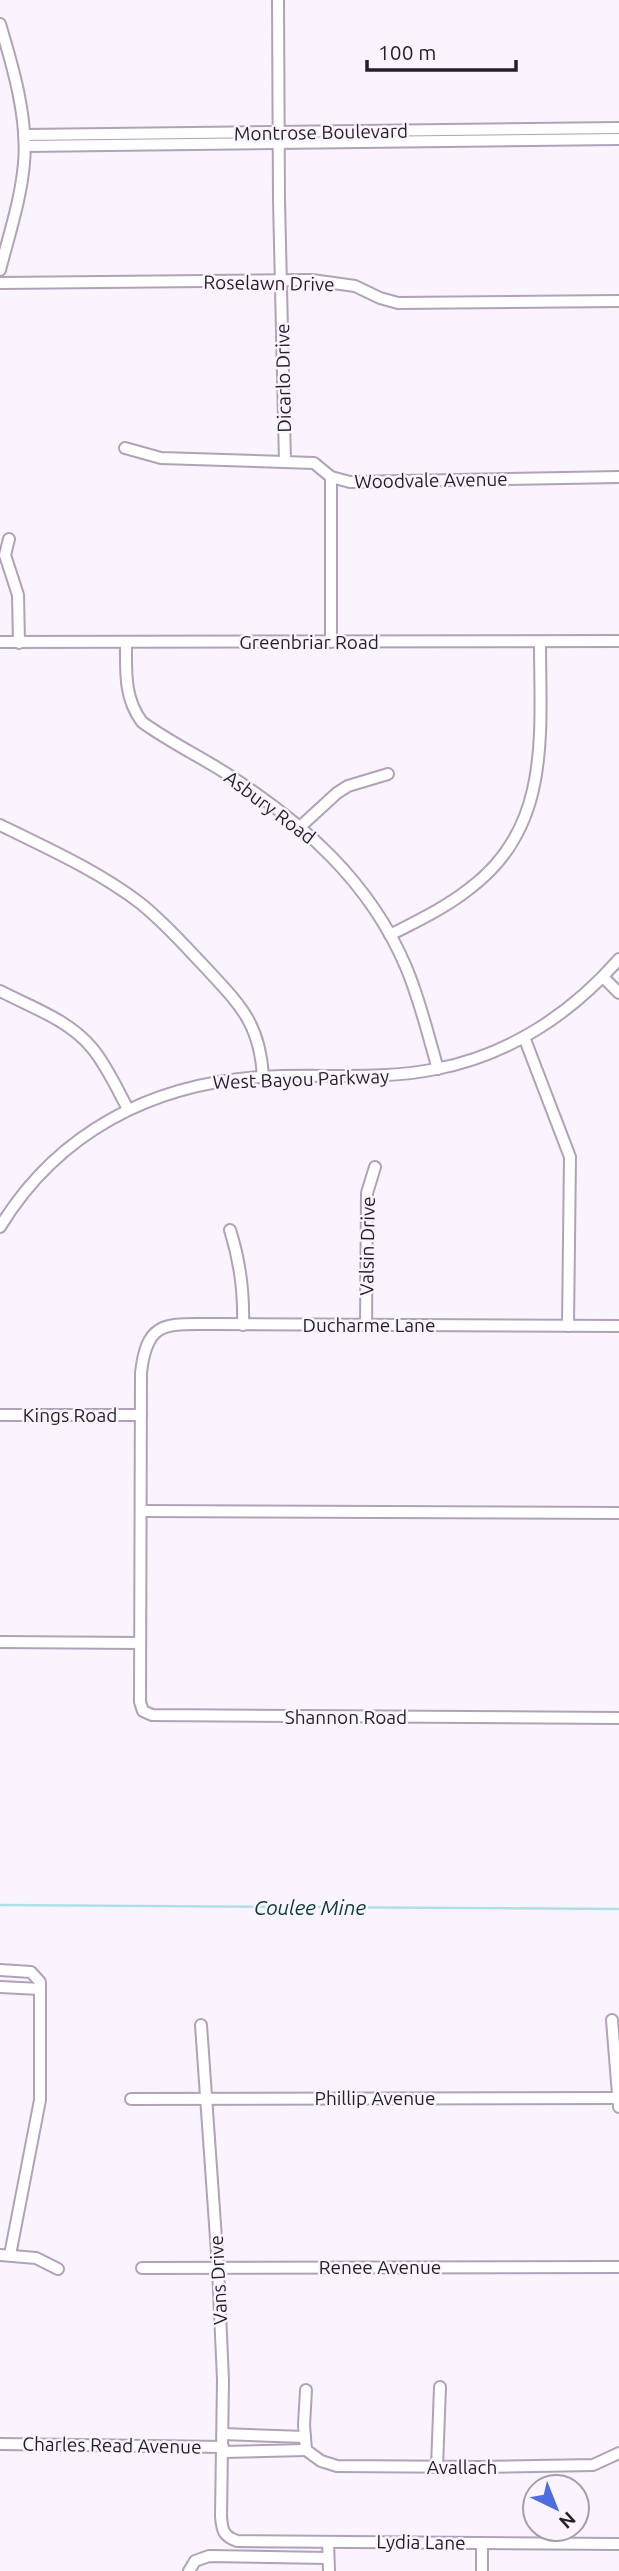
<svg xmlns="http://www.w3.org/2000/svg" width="619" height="2571" font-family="Ubuntu,sans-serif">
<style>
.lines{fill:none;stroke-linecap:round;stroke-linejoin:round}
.stream{stroke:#afe0e7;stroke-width:2.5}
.minor-casing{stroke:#b1a2b9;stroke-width:14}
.minor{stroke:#fff;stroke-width:10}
.labels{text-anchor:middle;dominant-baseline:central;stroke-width:5;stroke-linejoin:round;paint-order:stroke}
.street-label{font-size:19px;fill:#251f28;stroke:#faf4fe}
.water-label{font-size:21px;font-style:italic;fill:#0b393f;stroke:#faf4fe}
</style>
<rect width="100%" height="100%" fill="#faf4fe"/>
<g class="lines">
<path class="stream" d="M0,1905l619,4"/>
<defs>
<g id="minor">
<path d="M278,0l1,200 6,262"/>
<path d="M0,24c13,43 28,94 24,139 -3,36 -15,72 -24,107"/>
<path d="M24,135l595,-7"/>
<path d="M25,146l594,-7"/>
<path d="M0,283l312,-3 43,6 25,12 18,5 221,-2"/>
<path d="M125,448l36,10 153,5 17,14 19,5 269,-5"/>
<path d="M9,539l-4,16 13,40 1,48"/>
<path d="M0,642l619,-1"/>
<path d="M331,642v-165"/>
<path d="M126,643c0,29 -2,55 16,79 26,19 55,33 82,50 78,50 145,108 182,195 14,33 22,68 32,102"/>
<path d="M0,825c47,23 98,46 140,78 24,19 44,42 65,64 35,38 55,56 58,110"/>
<path d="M301,826l36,-33 11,-7 40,-12"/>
<path d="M390,935c27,-14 55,-27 79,-46 83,-61 71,-156 71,-247"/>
<path d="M603,977l16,16"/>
<path d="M0,991c31,16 69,29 92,57 15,18 25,41 36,61"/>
<path d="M524,1037l46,120 -2,169"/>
<path d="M0,1227c58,-95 152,-143 261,-150 58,-4 117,4 175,-8 73,-14 135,-55 183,-110"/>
<path d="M230,1230c10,31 14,61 13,95"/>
<path d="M366,1326l1,-133 8,-26"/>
<path d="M619,1326l-403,-2c-47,1 -69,-7 -75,49l-1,329 3,9 9,4 467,3"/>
<path d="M0,1415h141"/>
<path d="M141,1511l478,2"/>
<path d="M0,1642l140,1"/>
<path d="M0,1970l31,2 9,10v118l-30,155"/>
<path d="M0,1987l40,2"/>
<path d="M612,2020l7,87"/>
<path d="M201,2025l17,242 5,113 -2,136c1,14 2,20 16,25l382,3"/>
<path d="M131,2099l488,-1"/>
<path d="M0,2255l36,3 22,11"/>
<path d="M142,2268l477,-1"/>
<path d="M306,2390l-2,35 2,25 15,11 16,5 141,1 115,-2 26,-12"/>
<path d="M223,2434l82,3"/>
<path d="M0,2444l223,3"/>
<path d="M223,2452l83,-2"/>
<path d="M437,2467l3,-80"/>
<path d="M328,2542l1,29"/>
<path d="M482,2543v28"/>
<path d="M189,2571l6,-10 14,-5 118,2"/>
</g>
</defs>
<use href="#minor" class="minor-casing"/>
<use href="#minor" class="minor"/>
</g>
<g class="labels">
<g class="street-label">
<text transform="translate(321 132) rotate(-1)">Montrose Boulevard</text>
<text transform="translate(269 283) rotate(1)">Roselawn Drive</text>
<text transform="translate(283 378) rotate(-91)">Dicarlo Drive</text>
<text transform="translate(431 480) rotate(-1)">Woodvale Avenue</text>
<text x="309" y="642">Greenbriar Road</text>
<text transform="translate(270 807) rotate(37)">Asbury Road</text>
<text transform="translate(301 1079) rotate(-2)">West Bayou Parkway</text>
<text transform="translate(367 1246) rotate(-89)">Valsin Drive</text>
<text x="369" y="1325">Ducharme Lane</text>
<text x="70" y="1415">Kings Road</text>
<text x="346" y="1717">Shannon Road</text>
<text x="375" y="2098">Phillip Avenue</text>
<text x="380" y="2267">Renee Avenue</text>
<text transform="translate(218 2280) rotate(-93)">Vans Drive</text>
<text transform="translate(112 2445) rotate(1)">Charles Read Avenue</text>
<text x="462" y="2467">Avallach</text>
<text transform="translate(421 2542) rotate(1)">Lydia Lane</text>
</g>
<g class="water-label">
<text x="310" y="1907">Coulee Mine</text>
</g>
</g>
<g transform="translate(556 2508) rotate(137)"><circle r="33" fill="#faf4fe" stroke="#a59fa8" stroke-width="2"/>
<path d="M0-5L12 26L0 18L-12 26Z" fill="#4e6be0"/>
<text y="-10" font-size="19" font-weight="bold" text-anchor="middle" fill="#251f28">N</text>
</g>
<path d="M367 60v10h149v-10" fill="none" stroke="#251f28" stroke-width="3.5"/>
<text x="378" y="60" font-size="21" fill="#251f28" stroke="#faf4fe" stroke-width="5" paint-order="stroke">100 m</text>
</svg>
